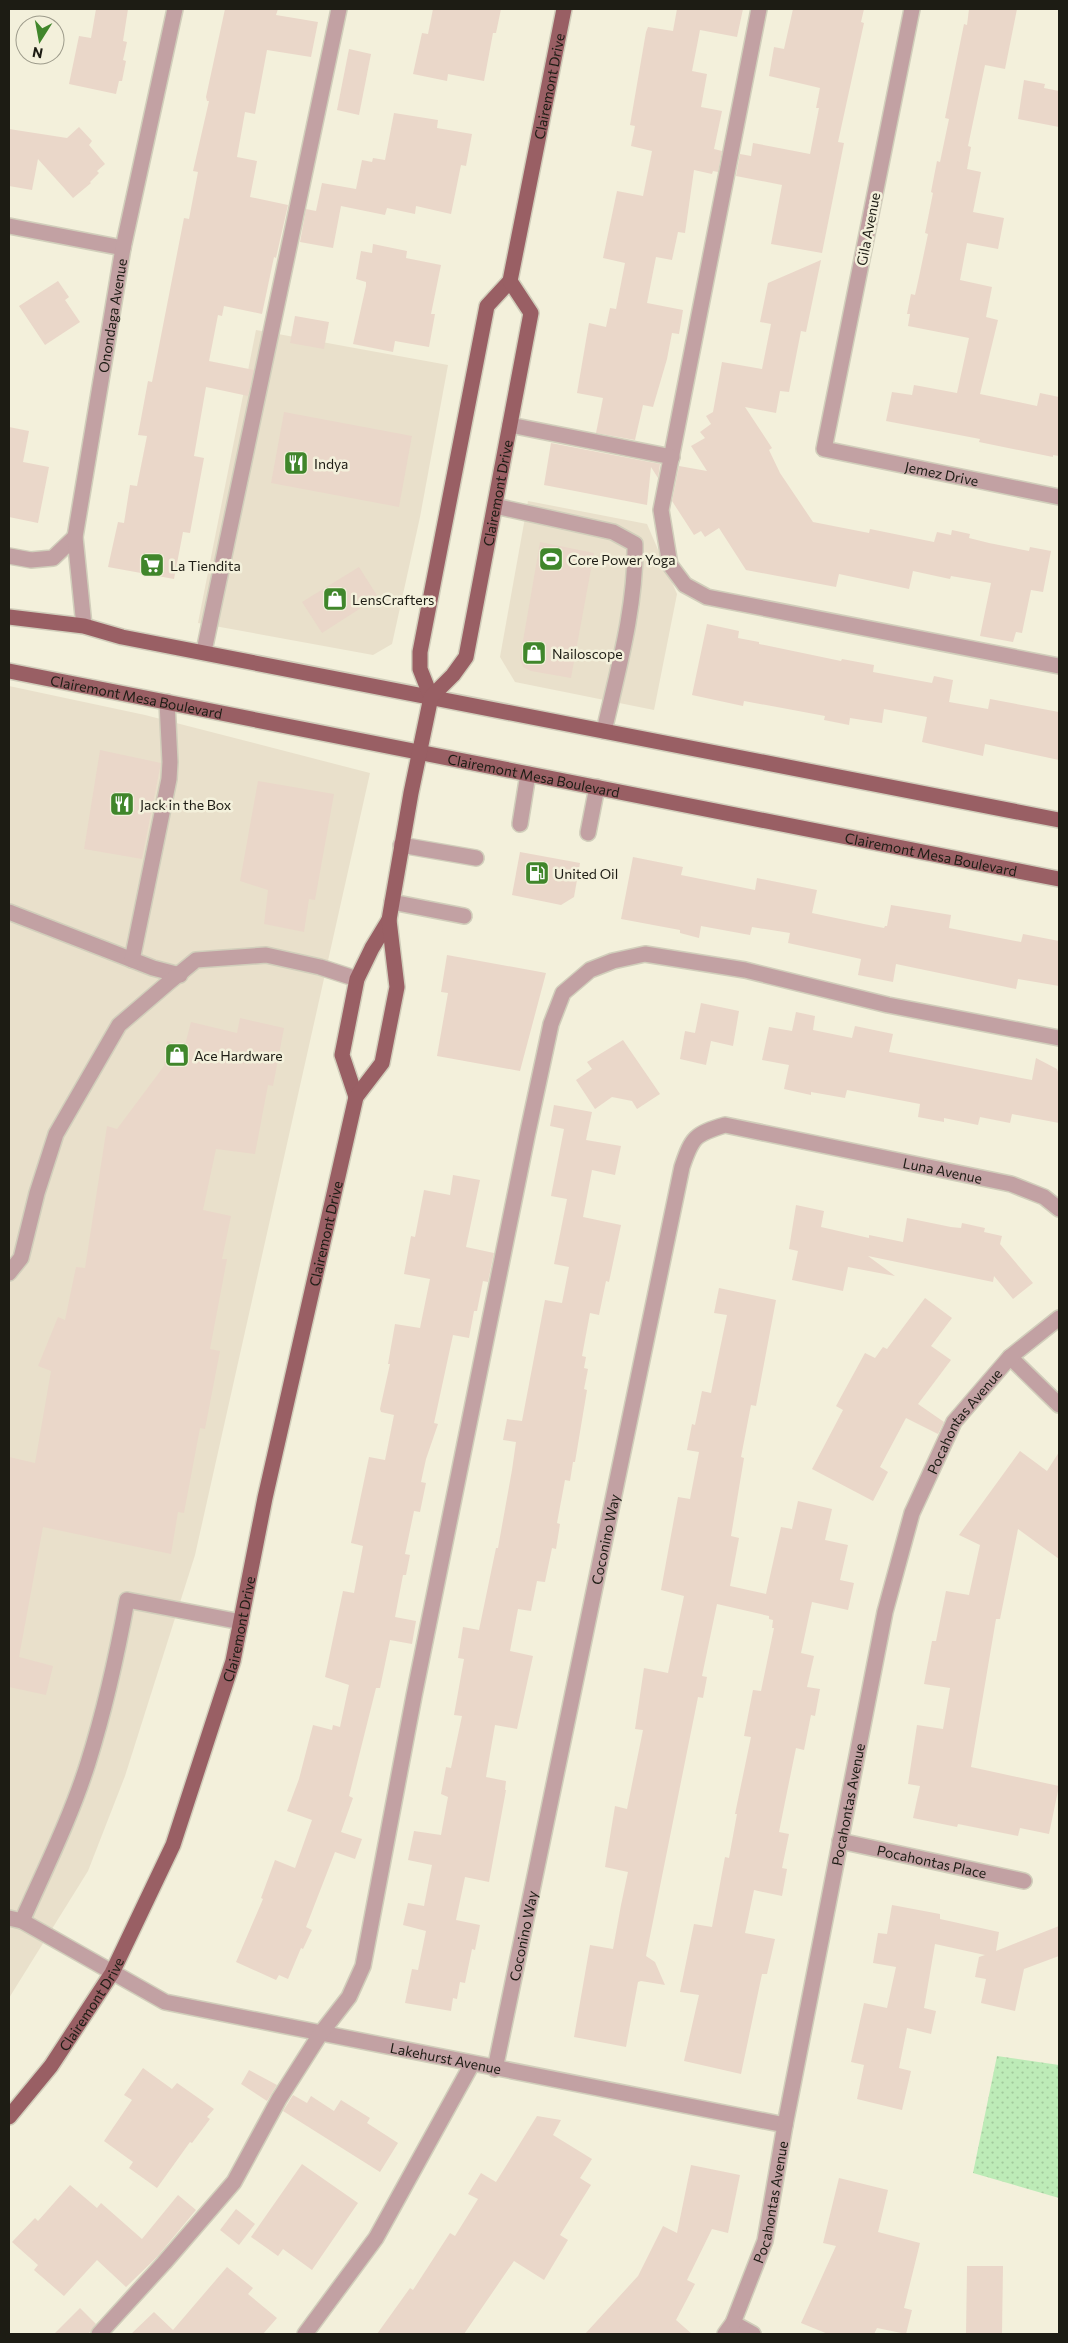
<svg xmlns="http://www.w3.org/2000/svg" width="1068" height="2343" font-family="Commissioner,sans-serif">
<style>
.commercial{fill:#e9e0cb}
.grass{fill:url(#grass-dots)}
.building{fill:#ead7c9}
.lines{fill:none;stroke-linecap:round;stroke-linejoin:round}
.minor-casing{stroke:#d1cebb;stroke-width:18}
.major-casing{stroke:#d1cebb;stroke-width:18}
.minor{stroke:#c2a1a3;stroke-width:15}
.major{stroke:#995f64;stroke-width:15}
.labels{text-anchor:middle;dominant-baseline:central;stroke-width:5;stroke-linejoin:round;paint-order:stroke}
.street-label{font-size:14px;fill:#1d1c14;stroke:#f3f0db}
.poi-label{font-size:14px;fill:#1d1c14;stroke:#f3f0db;text-anchor:start}
</style>
<defs>
<pattern id="grass-dots" width="8" height="8" patternUnits="userSpaceOnUse" patternTransform="scale(1.25)"><rect width="8" height="8" fill="#bdebb7"/><path d="M2 2h.1M6 6h.1" fill="none" stroke="#a2c99c" stroke-width="1.8" stroke-linecap="round"/></pattern>
</defs>
<rect width="100%" height="100%" fill="#f3f0db"/>
<g class="commercial">
<path d="M256,330l192,35 -28,152 -28,127 -19,11 -175,-32z"/>
<path d="M528,501l119,23 30,70 -23,116 -139,-28 -15,-25z"/>
<path d="M9,686l136,29 225,58 -175,782 -70,221 -37,95 -79,127z"/>
</g>
<path class="grass" d="M997,2056l62,9v133l-86,-25z"/>
<g class="building">
<path d="M96,9h32l-5,32 4,1 -4,18 3,1 -4,20h-3l-3,13 -47,-10 10,-48 12,2z"/>
<path d="M225,9h53l-2,6 42,7 -7,35 -44,-7 -12,64 -10,-2 -8,45 20,4 -7,36 38,8 -12,53 -2,-1 -12,57 -38,-8 -2,10 -4,-1 -9,46 45,9 -6,26 -42,-9 -12,69 10,2 -14,75 -7,-1 -9,47 -66,-12 10,-45 6,1 6,-38 7,1 10,-50 -9,-1 10,-54 4,1 32,-164 5,1 9,-47 -5,-1 16,-70h-2l-1,-4z"/>
<path d="M433,9h68l-5,24h-3l-9,48 -36,-7 -1,7 -34,-7 9,-41 6,1z"/>
<path d="M677,9h66l-6,28 -37,-7 -8,41 15,3 -6,33 21,4 -8,38 8,2 -4,21 -5,-1 -1,3 -18,-4 -9,63 -7,-1 -6,28 -16,-3 -9,46 36,7 -4,24 -7,-1 -5,26 -14,48 -10,-2 -8,35 -39,-7 7,-35 -26,-5 12,-70 17,4 4,-19 6,1 9,-46 -22,-5 14,-67 26,5 9,-45 -21,-5 4,-20 -5,-1 16,-93 2,-5 25,4z"/>
<path d="M793,9h71l-3,13 3,1 -26,119 6,1 -22,110 -51,-9 11,-59 -46,-9 4,-22 11,2 2,-13 57,11 9,-46h-3l4,-20 -51,-12 5,-29 10,2z"/>
<path d="M969,9h48l-12,60 -20,-4 -17,81 3,1 -4,22 14,3 -8,40 31,6 -6,31 -31,-6 -7,37 32,7 -6,30 12,3 -18,74 57,12 3,-13 19,4v59l-6,-1v2l-74,-15 1,-3 -94,-18 6,-29 20,3 2,-10 43,8 12,-55 -61,-12 2,-12h-3l4,-20 4,1 4,-18 9,-43 -3,-1 8,-40 -2,-1 6,-31 3,1 9,-43 -4,-1 19,-94 3,1z"/>
<path d="M349,49l22,5 -12,61 -22,-5z"/>
<path d="M1024,80l21,4 -1,4 15,3v36l-41,-8z"/>
<path d="M394,113l44,7 -1,8 35,6 -6,32 -5,-1 -10,49 -35,-8 -1,8 -28,-6 -2,7 -44,-9 -8,42 -33,-6 6,-33 10,2 6,-28 34,6 6,-29 10,2 1,-4 12,2z"/>
<path d="M79,127l13,14 -3,4 16,19 -8,7 2,2 -9,9 1,1 -18,15 -35,-39 -6,31 -23,-4v-57l58,9z"/>
<path d="M373,244l34,7 -1,7 35,7 -10,49h4l-6,33 -34,-6 -2,11 -40,-8 13,-58v-4l-10,-3 5,-28 11,2z"/>
<path d="M821,260l-15,72 -5,-1 -12,61 -9,-1 -4,22 -31,-6 27,41 -3,2 11,23 33,49 56,11 1,-4 64,13 3,-10 14,3 1,-5 18,4 -1,4 20,5 40,8 1,-4 21,4 -8,41 -12,-2 -9,43 -6,-1 -3,10 -33,-6 11,-53 -40,-7 -1,3 -37,-8 -4,18 -70,-15 -3,13 -90,-17 -27,-42 -14,9 -4,-6 -7,4 -22,-34 7,-35 28,5 -16,-25 14,-8 -5,-6 11,-8 -5,-8 7,-4 9,-50 40,7 9,-45 -11,-2 8,-39z"/>
<path d="M58,281l11,16 -4,3 15,22 -35,23 -26,-39z"/>
<path d="M295,316l34,6 -5,27 -34,-6z"/>
<path d="M284,412l128,24 -13,71 -128,-24z"/>
<path d="M9,427l20,4 -6,31 26,5 -11,56 -29,-6z"/>
<path d="M551,443l109,21 -2,14 -7,-11 -4,38 -103,-20z"/>
<path d="M540,542l54,11 -23,125 -40,-7 -8,-4 -3,-9z"/>
<path d="M359,567l19,30 -56,36 -20,-31z"/>
<path d="M707,624l32,7 -1,7 21,4v2l82,17 1,-2 32,6 -1,7 59,11 2,-7 19,4 -4,22 39,7 2,-10 69,13v48l-74,-16 -2,12 -61,-14 5,-25 -43,-8 -2,14 -32,-5 -1,7 -25,-5 1,-4 -48,-9 -33,-6 -1,5 -51,-11z"/>
<path d="M100,750l61,13 -19,96 -58,-10z"/>
<path d="M258,781l76,13 -19,106 -6,-1 -5,33 -40,-8 4,-34 -28,-9z"/>
<path d="M520,852l60,11 -6,34 -13,8 -49,-10z"/>
<path d="M633,857l50,10 -2,8 74,15 2,-12 60,12 -5,23 52,11 20,4 1,-2h2l4,-21 60,10 -2,13 72,14 2,-8 36,7v45l-41,-7 -2,10 -120,-25 -3,18 -35,-7 3,-16 -73,-16 2,-10 -38,-6 -2,8 -49,-9 -2,12 -19,-5v-3l-59,-11z"/>
<path d="M447,955l99,18 -26,98 -83,-15 11,-63 -7,-1z"/>
<path d="M701,1003l38,8 -6,35 -22,-5 -5,24 -26,-6 5,-28 10,2z"/>
<path d="M796,1012l19,4 -2,14 39,8 3,-12 38,8 -4,18 76,15 67,13 4,-22 21,11 2,6v48l-47,-9 -2,9 -30,-6 -2,8 -34,-7v4l-26,-5 2,-13 -73,-14 -2,8 -34,-6v3l-27,-6 5,-24 -27,-5 7,-33 23,4z"/>
<path d="M240,1018l44,10 -11,58 -5,-1 -13,69 -39,-5 -13,61 28,6 -9,43h5l-17,90 10,2 -15,78 -5,-1 -16,85 -6,-1 -7,42 -128,-27 -24,130 34,9 -7,29 -37,-8v-230l26,6 16,-92 -13,-5 20,-49 7,3 11,-53 9,1 22,-142 10,3 47,-63 3,-25 18,4 6,-23 46,11z"/>
<path d="M623,1040l37,54 -23,15 -5,-8 -20,-4 -17,12 -19,-29 16,-11 -5,-7z"/>
<path d="M554,1105l38,7 -6,28 35,6 -6,29 -23,-5 -9,47 38,8 -12,57 -3,-1 -7,34 -9,-2 -8,43 4,1 -2,11 4,1 -4,20 3,1 -12,72h-2l-3,19 -5,-1 -8,43 3,1 -4,25 -4,-1 -7,34 -8,-1 -6,30 -13,-2 -8,42 23,5 -16,73 -22,-4 -9,52 20,4 -1,9h1l-17,92 -24,-5 -9,43 24,5 -5,25 -3,-1 -7,34 -5,-1 -3,17 -4,-1 -2,13 -46,-8 7,-34 6,1 8,-39 -23,-6 5,-22 16,3 8,-41 -24,-5 6,-29 27,4 7,-38 -7,-3 5,-27 5,1 11,-52 -8,-1 10,-56 -6,-1 5,-31 16,3 17,-82h2l14,-78 4,-28 -13,-2 4,-21 15,2 23,-121 17,3 7,-36 -15,-3 13,-65 -16,-3 13,-67 -14,-3z"/>
<path d="M453,1175l27,5 -14,67 28,6 -6,29 -5,-1 -6,30h-3l-5,27 -16,-3 -19,88 4,1 -12,35 -5,23 5,1 -6,29 -6,-1 -9,43 5,1 -4,20h-3l-8,42 21,4 -4,23 -22,-4 -10,48h-4l-27,108 4,2 -12,34 21,7 -7,20 -20,-7 -29,75 6,3 -9,19 -2,-1 -13,31 -9,-4 -3,5 -40,-18 27,-63 -2,-1 14,-38 20,8 17,-48 -25,-9 12,-32 14,-54 19,5 1,-5 7,2 9,-42 -24,-8 18,-86 11,2 9,-47 -12,-3 18,-86 16,3 9,-45 -13,-3 -1,-3 10,-45h-2l7,-40 25,4 10,-49 -26,-5 7,-38 4,1 9,-47 26,5z"/>
<path d="M796,1205l28,6 -3,16 48,11v-3l34,7 4,-24 44,9 10,1 1,-5 23,5 -1,4 18,4 -2,8 33,39 -20,16 -19,-23 -1,6 -125,-26 27,20 -47,-9 -5,24 -51,-11 6,-29 -9,-2z"/>
<path d="M719,1288l57,12 -20,106 -5,-1 -10,52 3,1 -13,78 8,2 -9,48 36,8 15,-67 11,2 6,-28 34,8 -7,31 23,5 -8,35 14,3 -6,27 -36,-8 -11,51 13,3 -7,31 13,2 -5,27 -4,-1 -7,35 -8,-2 -11,54 -6,30 10,2 -7,34 5,1 -5,27 -28,-6 -9,43 30,6 -8,35h-5l-21,100 -57,-13 15,-66 -19,-3 14,-68 18,3 13,-70 4,1 8,-44h-2l16,-77 -7,-1 9,-46 8,1 13,-63h-2l1,-8 -4,-1v-3l-52,-12 -15,72 5,1 -4,21 -5,-1 -52,259 9,6 10,23 -24,-4 -3,1 -12,65 -52,-10 16,-92 23,4 8,-44 7,-33 -23,-5 10,-61 12,3 16,-79 -8,-1 9,-61 24,5 16,-77 -23,-6 17,-93 12,2 9,-47 -12,-2 5,-26 3,1 7,-34 9,2 6,-30 10,-48 -13,-2z"/>
<path d="M925,1298l27,20 -21,28 20,14 -33,44 26,18 -6,12 -32,-16 -26,49 8,5 -15,29 -61,-32 31,-59 -7,-4 29,-53 10,5 8,-11 4,2z"/>
<path d="M1020,1451l27,20 12,-19v107l-41,-30 -18,90h-4l-25,148 88,19 -10,48 -29,-6 -2,8 -60,-12 -1,3 -44,-9 7,-32 -12,-2 9,-59 26,4 7,-41 -26,-4 8,-43h4l10,-50 23,4 11,-50 -21,-10z"/>
<path d="M892,1905l48,9v5l59,13 -3,19 63,-25v30l-35,13 -9,42 -34,-8 5,-24 -11,-2 4,-20 6,-2 -50,-11 -11,64 12,3 -5,23 -24,-6 -8,40 12,3 -9,39 -45,-11 7,-34 -13,-3 13,-59 23,5 9,-41 -23,-4 5,-30 9,1z"/>
<path d="M143,2068l29,21 5,-6 37,26 -7,8 3,2 -18,24 -2,-1 -33,46 -28,-20 4,-6 -29,-21 28,-41 -8,-5z"/>
<path d="M249,2070l28,15 -10,16 -26,-17z"/>
<path d="M293,2095l14,8 4,-7 23,15 7,-11 29,18 -3,5 31,20 -18,29 -97,-61z"/>
<path d="M537,2116l24,4 -8,15 39,24 -12,19 11,7 -31,50 8,5 -24,40 -30,-19 -50,73h-87l33,-46 3,2 37,-57 5,3 23,-37 -10,-5 13,-21 15,9z"/>
<path d="M302,2164l56,39 -46,67 -29,-21 -5,7 -27,-19z"/>
<path d="M691,2165l49,10 -12,58 -16,-4 -25,51 8,4 -19,36 16,14h-107l53,-58 25,-50 14,7z"/>
<path d="M839,2178l49,12 -10,42 42,11 -16,65 8,2 -6,24 -29,-6 -3,6h-46l-27,-11 35,-77 -13,-3z"/>
<path d="M70,2185l27,23 4,-5 41,36 36,-44 18,15 -39,47 -31,30 -29,-27 -33,36 -30,-26 4,-5 -26,-23 23,-24 3,3z"/>
<path d="M236,2209l19,15 -16,21 -19,-15z"/>
<path d="M967,2266h36l-1,68h-36z"/>
<path d="M227,2267l26,21 -5,6 29,24 -14,16h-132l23,-22 19,18z"/>
<path d="M80,2308l16,16 -6,8 -2,2h-34z"/>
</g>
<g class="lines">
<defs>
<g id="minor">
<path d="M759,9l-98,501 9,55 15,20 22,12 352,69"/>
<path id="s1" d="M912,9l-88,440 235,48"/>
<path d="M9,226l114,22"/>
<path d="M510,425l162,32"/>
<path d="M495,506l118,26 22,12c1,63 -17,126 -31,187"/>
<path d="M9,556l22,4 22,-2 22,-21"/>
<path id="s2" d="M84,626l-9,-89 48,-289 52,-239"/>
<path d="M204,651l135,-642"/>
<path d="M520,824l8,-50"/>
<path d="M588,833l9,-46"/>
<path d="M401,845l75,13"/>
<path d="M392,902l72,14"/>
<path d="M9,912l144,56 27,7"/>
<path d="M132,960l37,-181 1,-17 -3,-60"/>
<path d="M9,1273l12,-15 16,-65 19,-59 63,-109 49,-42 28,-23 70,-5 54,12 37,12"/>
<path d="M1010,1357l49,48"/>
<path id="s3" d="M840,1841l184,40"/>
<path id="s4" d="M9,1918l13,3 143,81 620,123"/>
<path d="M22,1921c23,-52 49,-104 66,-158 17,-54 29,-108 39,-163l114,22"/>
<path id="s5" d="M495,2069l187,-902c10,-30 13,-33 43,-42l286,59 33,13 15,12"/>
<path d="M733,2323l20,11"/>
<path d="M99,2334l65,-71 70,-81 45,-83 42,-66 28,-36 14,-31 51,-270 113,-560 24,-112 12,-31 27,-23 23,-9 32,-7 100,16 143,35 171,33"/>
<path d="M305,2334l71,-96 96,-174"/>
<path id="s6" d="M725,2334l8,-11 32,-82 20,-116 100,-513 27,-99 42,-91 56,-65 49,-39"/>
</g>
<g id="major">
<path d="M9,617l75,9 38,11 937,183"/>
<path id="s7" d="M9,671l1050,208"/>
<path id="s8" d="M431,697l-11,-28v-17l67,-346 23,-25 54,-272"/>
<path d="M356,1097l-14,-42 15,-76 15,-31 17,-28"/>
<path id="s9" d="M9,2117l42,-51 61,-93 61,-128 60,-184 32,-163 91,-401 26,-34 15,-76 -8,-67 22,-127 20,-96 22,-22 13,-18 65,-344 -21,-32"/>
</g>
</defs>
<use href="#minor" class="minor-casing"/>
<use href="#major" class="major-casing"/>
<use href="#minor" class="minor"/>
<use href="#major" class="major"/>
</g>
<defs>
<symbol id="restaurant-square" viewBox="-11 -11 22 22"><rect x="-9" y="-9" width="18" height="18" rx="4" fill="#40862b" stroke="#f3f0db"/><path d="M-5-6h1v4h1v-4h1v4h1v-4h1v5L-1.5 .5V6h-2V.5L-5-1ZM5-6V6H3V1.5H1.5Q1.5-4 5-6Z" fill="#fff"/></symbol>
<symbol id="stadium-square" viewBox="-11 -11 22 22"><rect x="-9" y="-9" width="18" height="18" rx="4" fill="#40862b" stroke="#f3f0db"/><path d="M0-5a6.5 5 0 1 0 0 10a6.5 5 0 1 0 0-10ZM-3.5-1.8h7v3.6h-7Z" fill="#fff"/></symbol>
<symbol id="supermarket-square" viewBox="-11 -11 22 22"><rect x="-9" y="-9" width="18" height="18" rx="4" fill="#40862b" stroke="#f3f0db"/><path d="M-6-5.5h2.5l.6 2H6L4.5 2H-2.5L-4.4-4H-6ZM-1.5 3.2a1.3 1.3 0 1 0 .1 0ZM3 3.2a1.3 1.3 0 1 0 .1 0Z" fill="#fff"/></symbol>
<symbol id="shop-square" viewBox="-11 -11 22 22"><rect x="-9" y="-9" width="18" height="18" rx="4" fill="#40862b" stroke="#f3f0db"/><path d="M-5-2.5h2.3a2.7 3.5 0 0 1 5.4 0H5L5.5 6h-11ZM-1.5-2.5h3a1.5 2.3 0 0 0-3 0Z" fill="#fff"/></symbol>
<symbol id="fuel-square" viewBox="-11 -11 22 22"><rect x="-9" y="-9" width="18" height="18" rx="4" fill="#40862b" stroke="#f3f0db"/><path d="M-5.5-6h7V0h2V4h1.3V-2.5L3-4.5l.8-.8L6-3V5H2.5V1h-1V6h-7ZM-4.2-4.7v3.2H.2V-4.7Z" fill="#fff"/></symbol>
</defs>
<g fill-rule="evenodd">
<use href="#restaurant-square" x="282" y="449" width="28" height="28"/>
<use href="#stadium-square" x="537" y="545" width="28" height="28"/>
<use href="#supermarket-square" x="138" y="551" width="28" height="28"/>
<use href="#shop-square" x="321" y="585" width="28" height="28"/>
<use href="#shop-square" x="520" y="639" width="28" height="28"/>
<use href="#restaurant-square" x="108" y="790" width="28" height="28"/>
<use href="#fuel-square" x="523" y="859" width="28" height="28"/>
<use href="#shop-square" x="163" y="1041" width="28" height="28"/>
</g>
<g class="labels">
<g class="street-label">
<text stroke="none"><textPath href="#s8" startOffset="632">Clairemont Drive</textPath></text>
<text transform="translate(868 229) rotate(-79)">Gila Avenue</text>
<text stroke="none"><textPath href="#s2" startOffset="314">Onondaga Avenue</textPath></text>
<text stroke="none"><textPath href="#s1" startOffset="569">Jemez Drive</textPath></text>
<text stroke="none"><textPath href="#s9" startOffset="1725">Clairemont Drive</textPath></text>
<text stroke="none"><textPath href="#s7" startOffset="130">Clairemont Mesa Boulevard</textPath></text>
<text stroke="none"><textPath href="#s7" startOffset="535">Clairemont Mesa Boulevard</textPath></text>
<text stroke="none"><textPath href="#s7" startOffset="940">Clairemont Mesa Boulevard</textPath></text>
<text stroke="none"><textPath href="#s5" startOffset="1208">Luna Avenue</textPath></text>
<text stroke="none"><textPath href="#s9" startOffset="950">Clairemont Drive</textPath></text>
<text stroke="none"><textPath href="#s6" startOffset="951">Pocahontas Avenue</textPath></text>
<text stroke="none"><textPath href="#s5" startOffset="541">Coconino Way</textPath></text>
<text stroke="none"><textPath href="#s9" startOffset="545">Clairemont Drive</textPath></text>
<text stroke="none"><textPath href="#s6" startOffset="546">Pocahontas Avenue</textPath></text>
<text stroke="none"><textPath href="#s3" startOffset="94">Pocahontas Place</textPath></text>
<text stroke="none"><textPath href="#s5" startOffset="136">Coconino Way</textPath></text>
<text stroke="none"><textPath href="#s9" startOffset="140">Clairemont Drive</textPath></text>
<text stroke="none"><textPath href="#s4" startOffset="464">Lakehurst Avenue</textPath></text>
<text stroke="none"><textPath href="#s6" startOffset="141">Pocahontas Avenue</textPath></text>
</g>
<g class="poi-label">
<text x="314" y="463">Indya</text>
<text x="568" y="559">Core Power Yoga</text>
<text x="170" y="565">La Tiendita</text>
<text x="352" y="599">LensCrafters</text>
<text x="552" y="653">Nailoscope</text>
<text x="140" y="804">Jack in the Box</text>
<text x="554" y="873">United Oil</text>
<text x="194" y="1055">Ace Hardware</text>
</g>
</g>
<rect width="1068" height="2343" fill="none" stroke="#1d1c14" stroke-width="20"/>
<g transform="translate(40 40) rotate(191)"><circle r="24" fill="#f3f0db" stroke="#9d9b8b"/>
<path d="M0-4L9 19L0 12L-9 19Z" fill="#40862b"/>
<text y="-8" font-size="14" font-weight="bold" text-anchor="middle" fill="#1d1c14">N</text>
</g>
</svg>
